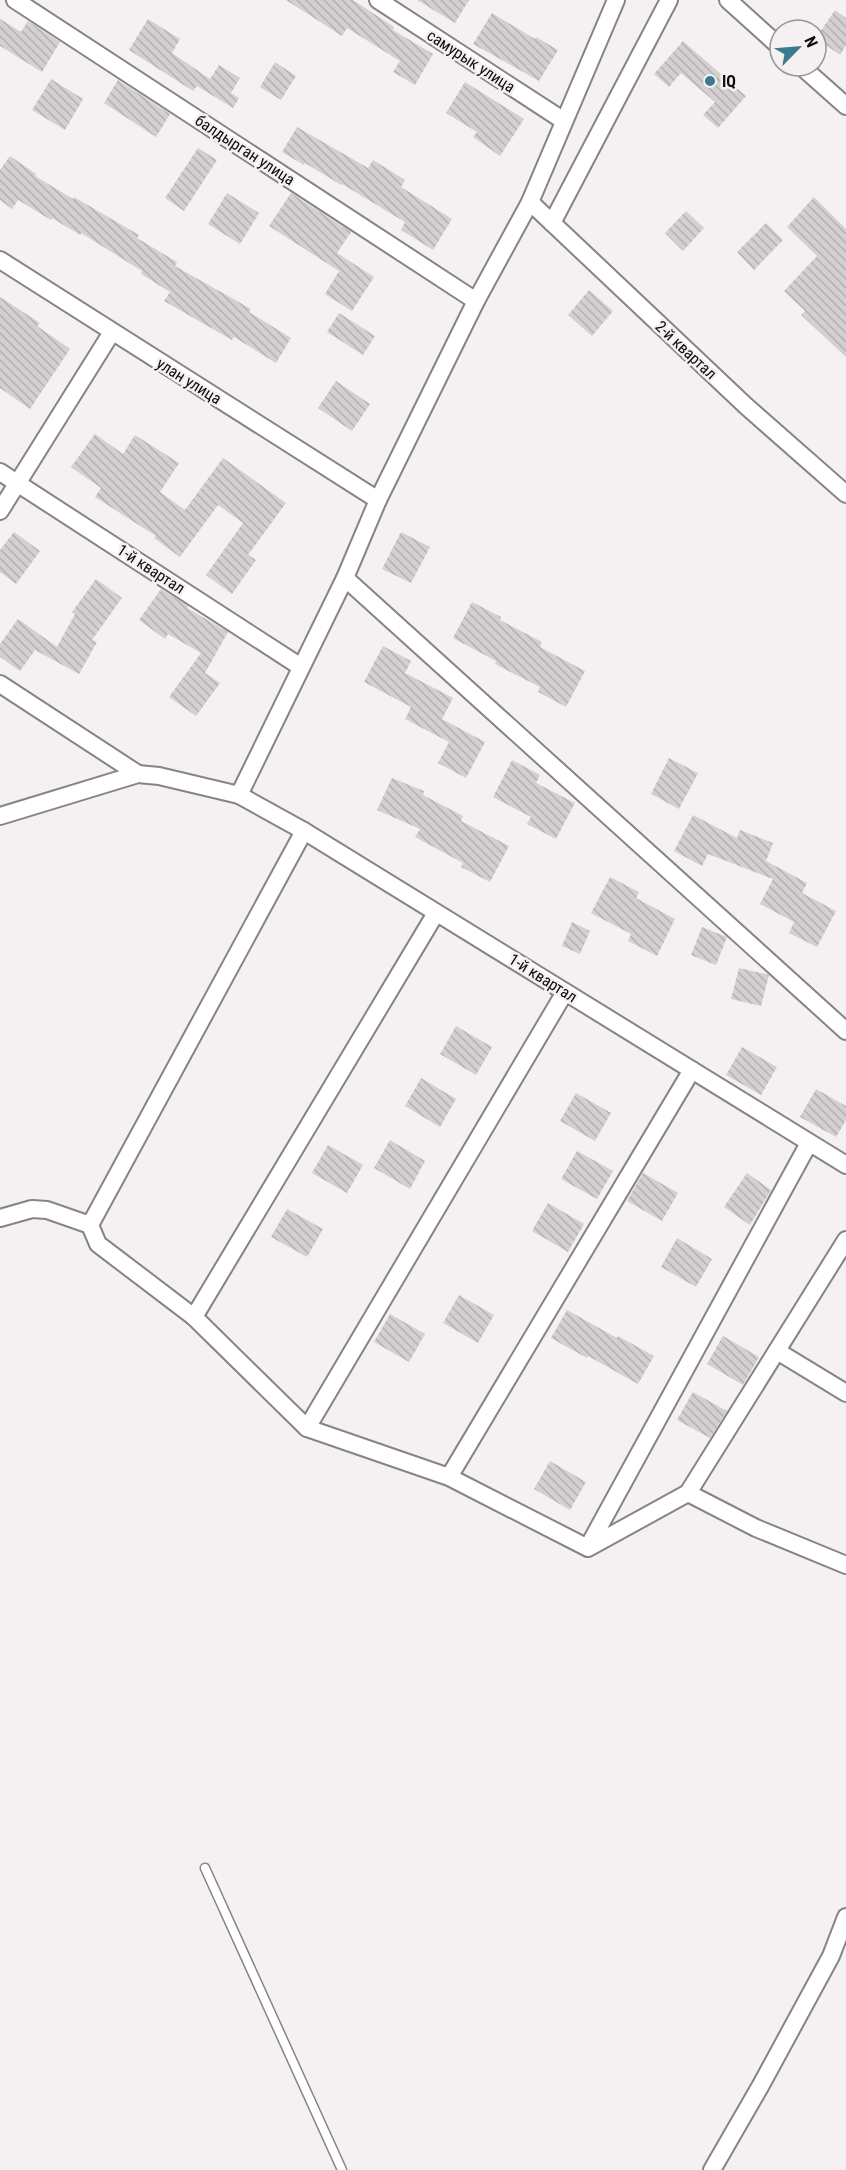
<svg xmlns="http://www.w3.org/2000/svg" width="846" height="2170" font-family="'Roboto Condensed',sans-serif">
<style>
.building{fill:url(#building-back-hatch)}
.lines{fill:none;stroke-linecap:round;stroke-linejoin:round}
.lane-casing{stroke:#888384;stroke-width:11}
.street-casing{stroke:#888384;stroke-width:20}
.lane{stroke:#fff;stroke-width:8}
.street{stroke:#fff;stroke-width:16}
.poi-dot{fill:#3b7b8f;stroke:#f5f0f1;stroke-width:2}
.labels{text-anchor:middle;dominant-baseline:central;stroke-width:5;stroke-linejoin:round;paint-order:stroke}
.street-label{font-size:16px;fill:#0d0b0b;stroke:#f5f0f1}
.poi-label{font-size:16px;font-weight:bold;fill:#0d0b0b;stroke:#f5f0f1;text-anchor:start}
</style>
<defs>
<pattern id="building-back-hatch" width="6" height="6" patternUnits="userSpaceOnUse" patternTransform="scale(1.5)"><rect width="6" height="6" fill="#d4cfd0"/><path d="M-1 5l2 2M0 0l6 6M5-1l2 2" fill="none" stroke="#b5b0b1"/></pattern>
</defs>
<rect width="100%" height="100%" fill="#f5f0f1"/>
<g class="building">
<path d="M286,0h67l41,27 -1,3 40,24 -18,31 -22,-13 7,-11 -53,-33 -5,8z"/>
<path d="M417,0h52l-14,23z"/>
<path d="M835,10l11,8v27l-6,10 -24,-17z"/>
<path d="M492,13l43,26 1,-2 22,13 -19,31 -66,-37z"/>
<path d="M0,19l21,13 7,-11 32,21 -18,30 -42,-26z"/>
<path d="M148,19l32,20 -8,14 38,26 9,-14 21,13 -9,15 8,5 -6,10 -36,-22 -4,5 -64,-41z"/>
<path d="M683,41l63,55 -28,32 -15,-13 12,-13 -34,-29 -12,14 -15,-13z"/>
<path d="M275,62l21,14 -15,24 -21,-13z"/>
<path d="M51,79l32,20 -18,31 -33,-20z"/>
<path d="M118,80l52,34 -14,23 -52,-34z"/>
<path d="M465,82l59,37 -24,37 -27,-19 4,-5 -31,-19z"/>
<path d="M297,127l71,41 5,-8 32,20 -4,7 51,32 -19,31 -32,-20 4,-8 -63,-38 -1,1 -36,-22 -1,2 -22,-13z"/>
<path d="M198,148l19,12 -33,51 -19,-13z"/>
<path d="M10,156l26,18 -1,2 38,23 1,-2 65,38 -2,3 40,24 -2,4 76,43 -2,3 42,26 -15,25 -42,-26 -2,3 -68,-39 6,-9 -29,-18 1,-3 -61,-38 -1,2 -28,-17 -1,2 -33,-20 -6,9 -12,-9v-30z"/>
<path d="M227,193l32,20 -19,31 -32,-20z"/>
<path d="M291,193l60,39 -14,21 37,24 -22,34 -27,-17 14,-23 -70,-45z"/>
<path d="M814,197l32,32v128l-45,-42 4,-4 -21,-20 33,-35 -30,-29z"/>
<path d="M686,211l18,17 -21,23 -18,-18z"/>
<path d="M766,223l17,17 -29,30 -17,-18z"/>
<path d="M589,290l24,21 -21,25 -24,-21z"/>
<path d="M0,297l40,26 -3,3 33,23 -40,60 -30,-21z"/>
<path d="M339,313l36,23 -12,19 -36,-23z"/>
<path d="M336,381l34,23 -18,27 -34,-23z"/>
<path d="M95,434l28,20 12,-19 44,28 -19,29 25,18 38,-52 63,45 -38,52 8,5 -24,34 -26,-19 37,-52 -25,-18 -38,52 -26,-19 2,-2 -61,-39 6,-9 -30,-21z"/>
<path d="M14,532l26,19 -24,33 -16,-12v-22z"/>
<path d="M401,532l29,15 -19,36 -29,-14z"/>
<path d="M96,579l26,19 -30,42 5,2 -18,32 -44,-24 -15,21 -20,-14v-13l18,-25 39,28 18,-33 -3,-2z"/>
<path d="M161,589l27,17 -1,2 41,24 -23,41 15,10 -24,33 -27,-19 32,-44 -33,-19 -3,5 -26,-19z"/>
<path d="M472,602l29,15 -1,3 42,22 -2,5 45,24 -19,36 -28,-15 2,-5 -45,-23 1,-3 -43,-23z"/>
<path d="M383,646l28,15 -6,12 48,25 -11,21 43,23 -19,36 -28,-15 11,-21 -44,-23 6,-12 -47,-25z"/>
<path d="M669,758l29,15 -19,36 -28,-15z"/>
<path d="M512,760l28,15 -4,8 39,20 -19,36 -29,-15 4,-7 -38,-20z"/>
<path d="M392,778l32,13 -1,4 40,21 -2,5 48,25 -19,36 -29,-15 2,-4 -48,-26 5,-8 -43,-19z"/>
<path d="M693,815l44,23 3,-8 33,13 -7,18 41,22 -5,10 34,18 -19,36 -28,-14 5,-11 -34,-18 13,-25 -65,-25 -6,12 -28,-15z"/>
<path d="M610,877l29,15 -3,6 39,21 -18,37 -29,-15 3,-7 -40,-21z"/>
<path d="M572,922l18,9 -10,23 -18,-8z"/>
<path d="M702,927l25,10 -11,28 -25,-10z"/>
<path d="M739,968l30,7 -8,31 -30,-7z"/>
<path d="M456,1026l36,21 -16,28 -36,-21z"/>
<path d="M742,1047l35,20 -16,28 -35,-20z"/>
<path d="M421,1078l35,21 -16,28 -35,-21z"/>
<path d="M816,1089l30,17v14l-10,17 -36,-20z"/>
<path d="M576,1093l35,20 -16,28 -35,-20z"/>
<path d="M390,1140l35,21 -15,28 -36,-21z"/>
<path d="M328,1145l35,20 -16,28 -35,-20z"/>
<path d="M577,1151l36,20 -16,28 -36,-20z"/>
<path d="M643,1173l35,20 -16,28 -35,-20z"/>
<path d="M747,1173l24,17 -21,35 -26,-18z"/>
<path d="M548,1203l36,21 -16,28 -36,-21z"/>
<path d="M287,1209l36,20 -16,28 -36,-20z"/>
<path d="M677,1238l35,21 -16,28 -35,-20z"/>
<path d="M459,1295l35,20 -16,28 -35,-20z"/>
<path d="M567,1310l50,28 1,-2 36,20 -16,28 -50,-28 -1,2 -36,-20z"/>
<path d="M390,1314l35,20 -16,28 -35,-20z"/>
<path d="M723,1336l36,21 -16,28 -36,-21z"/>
<path d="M693,1392l34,19 -17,27 -33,-18z"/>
<path d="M550,1461l36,21 -16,28 -36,-21z"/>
</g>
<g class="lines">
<defs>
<path id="lane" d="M205,1868l137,302"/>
<g id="street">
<path d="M15,0l461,301"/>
<path d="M378,0l186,121"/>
<path d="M728,0l52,47"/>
<path d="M801,66l45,40"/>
<path d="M530,202l216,204 100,88"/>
<path d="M552,223l117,-223"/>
<path d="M0,260l378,240"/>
<path d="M0,472l301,195"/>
<path d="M0,511l112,-179"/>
<path d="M345,578l501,453"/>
<path d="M0,684l138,90"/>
<path d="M239,795l106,-217 33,-78 98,-199 54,-99 86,-202"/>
<path d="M0,816l138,-42 21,2 80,19 65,36 542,334"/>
<path d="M304,831l-214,394 8,19 96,73 113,111 142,49 139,71 100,-55 68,35 90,37"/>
<path d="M0,1218l32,-9 15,1 43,15"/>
<path d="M194,1317l242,-404"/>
<path d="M777,1351l69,42"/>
<path d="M307,1428l258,-436"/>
<path d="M449,1477l243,-407"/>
<path d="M688,1493l158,-253"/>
<path d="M588,1547l221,-404"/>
<path d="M712,2170l49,-85 70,-129 15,-39"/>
</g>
</defs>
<use href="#lane" class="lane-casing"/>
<use href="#street" class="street-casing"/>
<use href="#lane" class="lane"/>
<use href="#street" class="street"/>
</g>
<circle class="poi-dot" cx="710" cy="81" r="6"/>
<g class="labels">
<g class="street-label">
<text transform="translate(471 61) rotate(33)">самурык улица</text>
<text transform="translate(245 150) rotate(33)">балдырган улица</text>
<text transform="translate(686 350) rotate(43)">2-й квартал</text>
<text transform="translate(189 381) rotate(32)">улан улица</text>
<text transform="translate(151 569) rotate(33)">1-й квартал</text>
<text transform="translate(543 978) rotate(32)">1-й квартал</text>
</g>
<g class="poi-label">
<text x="722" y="81">IQ</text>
</g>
</g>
<g transform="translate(798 48) rotate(65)"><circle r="28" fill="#f5f0f1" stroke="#989495" stroke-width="1.5"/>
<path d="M0-4.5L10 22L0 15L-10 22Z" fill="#3b7b8f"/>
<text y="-9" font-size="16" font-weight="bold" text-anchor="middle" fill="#0d0b0b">N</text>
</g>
</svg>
